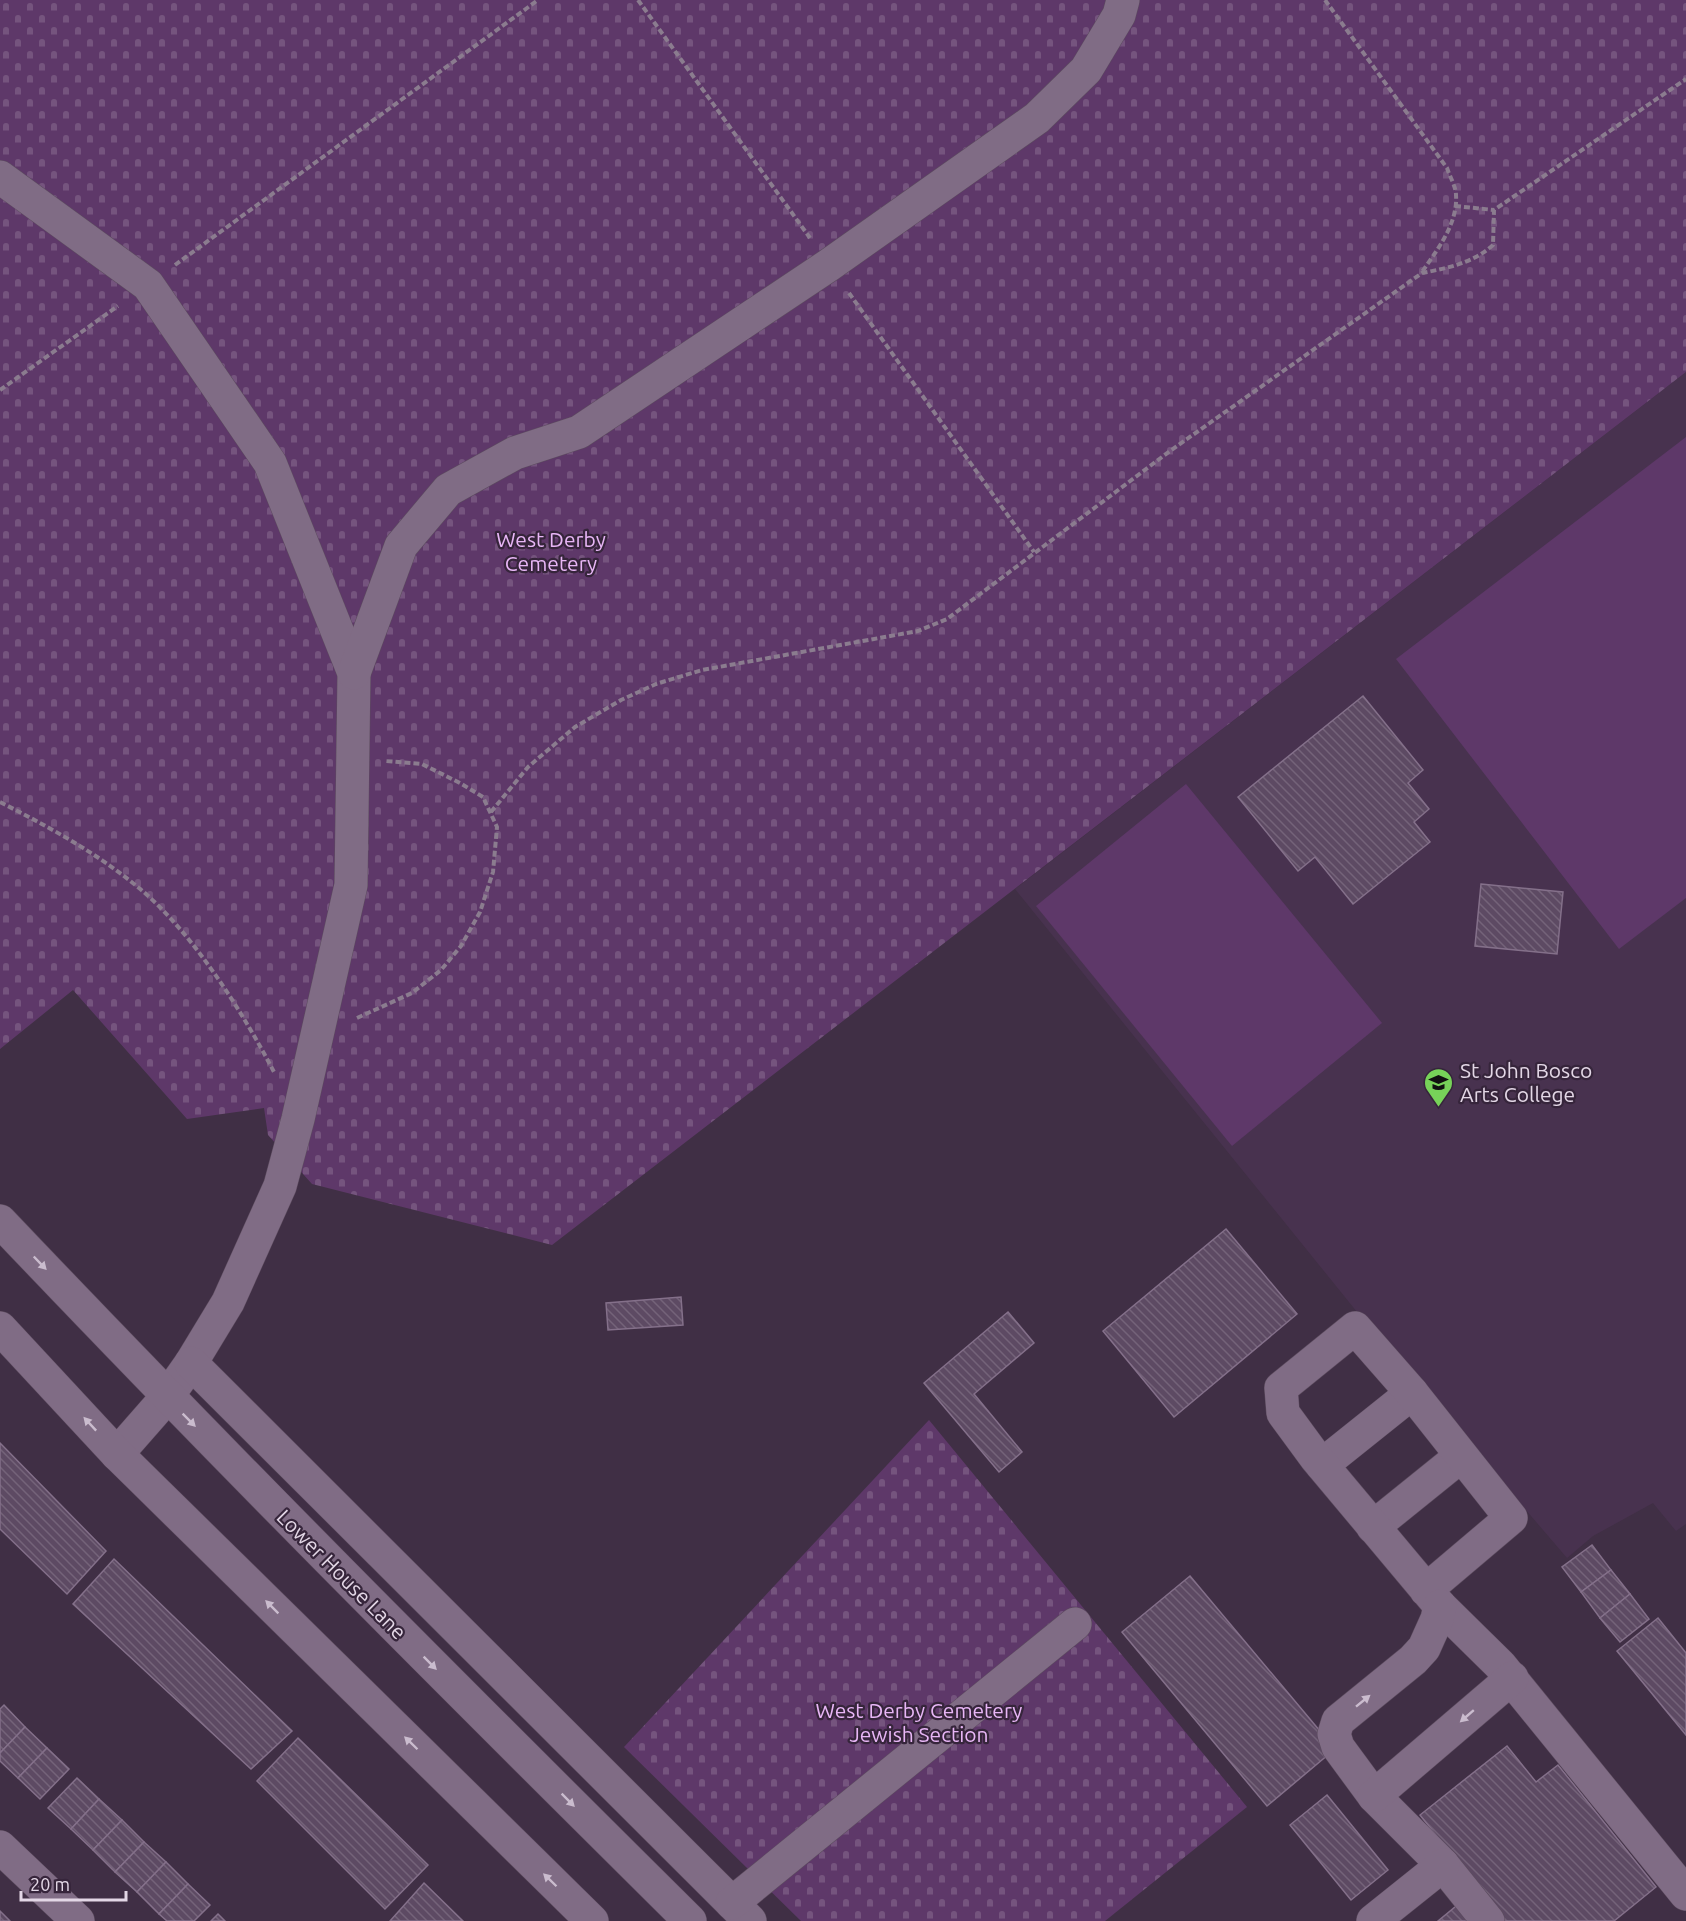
<svg xmlns="http://www.w3.org/2000/svg" width="1686" height="1921" font-family="Ubuntu,sans-serif">
<style>
.built{fill:#48324f}
.cemetery{fill:url(#cemetery-stones)}
.garden{fill:#5e3869}
.building{fill:url(#building-back-hatch);stroke:#84708a;stroke-width:1.5}
.lines{fill:none;stroke-linecap:round;stroke-linejoin:round}
.minor-casing{stroke:#5c4c5f;stroke-width:34}
.path{stroke:#8b7c8f;stroke-width:4;stroke-dasharray:6 3;stroke-linecap:butt}
.minor{stroke:#806c85;stroke-width:33}
.oneway{fill:#cabcce}
.labels{text-anchor:middle;dominant-baseline:central;stroke-width:4.5;stroke-linejoin:round;paint-order:stroke}
.park-label{font-size:21px;fill:#e8b6f6;stroke:#36253b}
.poi-label{font-size:21px;fill:#e3d7e6;stroke:#36253b;text-anchor:start}
.street-label{font-size:21px;fill:#e3d7e6;stroke:#36253b}
</style>
<defs>
<pattern id="cemetery-stones" width="16" height="16" patternUnits="userSpaceOnUse" patternTransform="scale(1.5)"><rect width="16" height="16" fill="#5e3869"/><path d="M2 7V4a2 2 0 0 1 4 0v3zM10 15v-3a2 2 0 0 1 4 0v3z" fill="#75547e"/></pattern>
<pattern id="building-back-hatch" width="6" height="6" patternUnits="userSpaceOnUse" patternTransform="scale(1.5)"><rect width="6" height="6" fill="#5d4a63"/><path d="M-1 5l2 2M0 0l6 6M5-1l2 2" fill="none" stroke="#746379"/></pattern>
</defs>
<rect width="100%" height="100%" fill="#402f45"/>
<path class="built" d="M1686,372v1152l-10,7 -23,-28 -60,33 -26,22 -197,-230 -355,-439z"/>
<g class="cemetery">
<path d="M0,0h1686v372l-1134,873 -240,-61 -44,-49 -4,-27 -77,11 -114,-129 -73,59z"/>
<path d="M929,1420l318,387 -142,114h-304l-177,-174z"/>
</g>
<g class="garden">
<path d="M1686,437v461l-67,51 -223,-290z"/>
<path d="M1186,784l196,239 -150,123 -196,-240z"/>
</g>
<g class="building">
<path d="M1363,696l60,74 -15,13 21,26 -15,13 16,20 -77,62 -38,-47 -17,14 -60,-74z"/>
<path d="M1481,884l82,8 -6,62 -82,-8z"/>
<path d="M1226,1229l71,85 -123,103 -71,-86z"/>
<path d="M681,1297l2,28 -75,5 -2,-27z"/>
<path d="M1008,1312l26,31 -60,51 48,58 -23,20 -75,-89z"/>
<path d="M0,1443l106,108 -39,43 -67,-65z"/>
<path d="M1592,1545l19,25 -30,22 -19,-25z"/>
<path d="M114,1559l178,172 -41,38 -178,-165z"/>
<path d="M1611,1570l19,24 -30,24 -19,-26z"/>
<path d="M1190,1576l145,173 -68,57 -145,-174z"/>
<path d="M1630,1594l19,25 -29,23 -20,-24z"/>
<path d="M1658,1618l28,35v82l-69,-84z"/>
<path d="M4,1705l21,22 -25,26v-44z"/>
<path d="M25,1727l22,21 -29,30 -18,-17v-8z"/>
<path d="M298,1738l130,127 -43,44 -128,-128z"/>
<path d="M1507,1746l29,36 22,-17 98,122 -42,34h-110l-84,-106z"/>
<path d="M47,1748l22,21 -29,30 -22,-21z"/>
<path d="M77,1778l22,21 -28,30 -23,-21z"/>
<path d="M1327,1795l61,75 -37,30 -61,-75z"/>
<path d="M99,1799l23,21 -29,30 -22,-21z"/>
<path d="M122,1820l22,22 -29,30 -22,-22z"/>
<path d="M144,1842l22,20 -29,30 -22,-20z"/>
<path d="M166,1862l22,22 -29,30 -22,-22z"/>
<path d="M424,1883l39,38h-73z"/>
<path d="M188,1884l22,21 -16,16h-27l-8,-7z"/>
<path d="M1461,1902l15,19h-38z"/>
<path d="M0,1911l10,10h-10z"/>
<path d="M218,1914l7,7h-14z"/>
</g>
<g class="lines">
<defs>
<g id="minor">
<path d="M0,177l148,108 122,178 84,210 -3,212 -53,234 -18,67 -52,116 -37,61 -24,34 -50,57"/>
<path d="M354,673l47,-127 47,-56 67,-37 64,-21 250,-167 208,-147 49,-48 33,-55 4,-15"/>
<path d="M0,1221c226,238 457,469 690,700"/>
<path d="M0,1328l117,126 475,467"/>
<path d="M191,1363l559,558"/>
<path d="M1322,1465l90,-72"/>
<path d="M1373,1527l88,-71"/>
<path d="M1426,1590l85,-72 -99,-125 -57,-65 -74,60 2,25 33,45 124,148 60,59 186,229"/>
<path d="M1440,1606l-3,13 -13,29 -11,12 -75,61 -4,13 4,13 36,49 69,69 45,56"/>
<path d="M1374,1796l138,-118"/>
<path d="M0,1847l78,74"/>
<path d="M732,1903l343,-279"/>
<path d="M1373,1921l70,-56"/>
</g>
</defs>
<use href="#minor" class="minor-casing"/>
<g class="path">
<path d="M638,0l172,238"/>
<path d="M1325,0l122,168c3,9 9,19 9,27 2,29 -19,55 -34,77"/>
<path d="M1455,206l39,4"/>
<path d="M175,265l363,-265"/>
<path d="M849,293l185,259"/>
<path d="M0,390l118,-84"/>
<path d="M0,802c49,25 97,51 139,86 54,45 103,123 135,184"/>
<path d="M491,812l37,-45 47,-40 46,-27 35,-16 46,-14 216,-39 29,-12 223,-168 252,-178c26,-5 51,-10 71,-28l1,-35 192,-131"/>
<path d="M357,1018l55,-25 29,-23 20,-24 19,-34 13,-40 4,-45 -14,-30 -23,-14 -38,-19 -37,-3"/>
</g>
<use href="#minor" class="minor"/>
</g>
<defs><path id="oneway-solid" d="M-6-.8H1V-3.2L6.5 0L1 3.2V.8H-6Z" transform="scale(1.5)"/></defs>
<g class="oneway">
<use href="#oneway-solid" transform="translate(40 1263) rotate(46)"/>
<use href="#oneway-solid" transform="translate(189 1420) rotate(45)"/>
<use href="#oneway-solid" transform="translate(90 1424) rotate(-133)"/>
<use href="#oneway-solid" transform="translate(272 1607) rotate(-135)"/>
<use href="#oneway-solid" transform="translate(430 1663) rotate(45)"/>
<use href="#oneway-solid" transform="translate(1363 1701) rotate(-39)"/>
<use href="#oneway-solid" transform="translate(1467 1716) rotate(139)"/>
<use href="#oneway-solid" transform="translate(411 1743) rotate(-136)"/>
<use href="#oneway-solid" transform="translate(568 1800) rotate(45)"/>
<use href="#oneway-solid" transform="translate(550 1880) rotate(-136)"/>
</g>
<defs>
<symbol id="school-pin" viewBox="-11 -11 22 30"><path d="M0 17L-7.5 6A9.5 9.5 0 1 1 7.5 6Z" fill="#77d259" stroke="#36253b"/><path d="M0-5L7-2L0 1L-7-2ZM-4 1L0 2.5L4 1V4Q0 6-4 4Z" fill="#111"/></symbol>
</defs>
<g fill-rule="evenodd">
<use href="#school-pin" x="1422" y="1066" width="33" height="45"/>
</g>
<g class="labels">
<g class="park-label">
<text x="551" y="539">West Derby<tspan x="551" dy="24">Cemetery</tspan></text>
<text x="919" y="1710">West Derby Cemetery<tspan x="919" dy="24">Jewish Section</tspan></text>
</g>
<g class="poi-label">
<text x="1460" y="1070">St John Bosco<tspan x="1460" dy="24">Arts College</tspan></text>
</g>
<g class="street-label">
<text transform="translate(342 1574) rotate(45)">Lower House Lane</text>
</g>
</g>
<path d="M21 1891v9h105v-9" fill="none" stroke="#e3d7e6" stroke-width="3"/>
<text x="30" y="1891" font-size="18" fill="#e3d7e6" stroke="#36253b" stroke-width="4.5" paint-order="stroke">20 m</text>
</svg>
